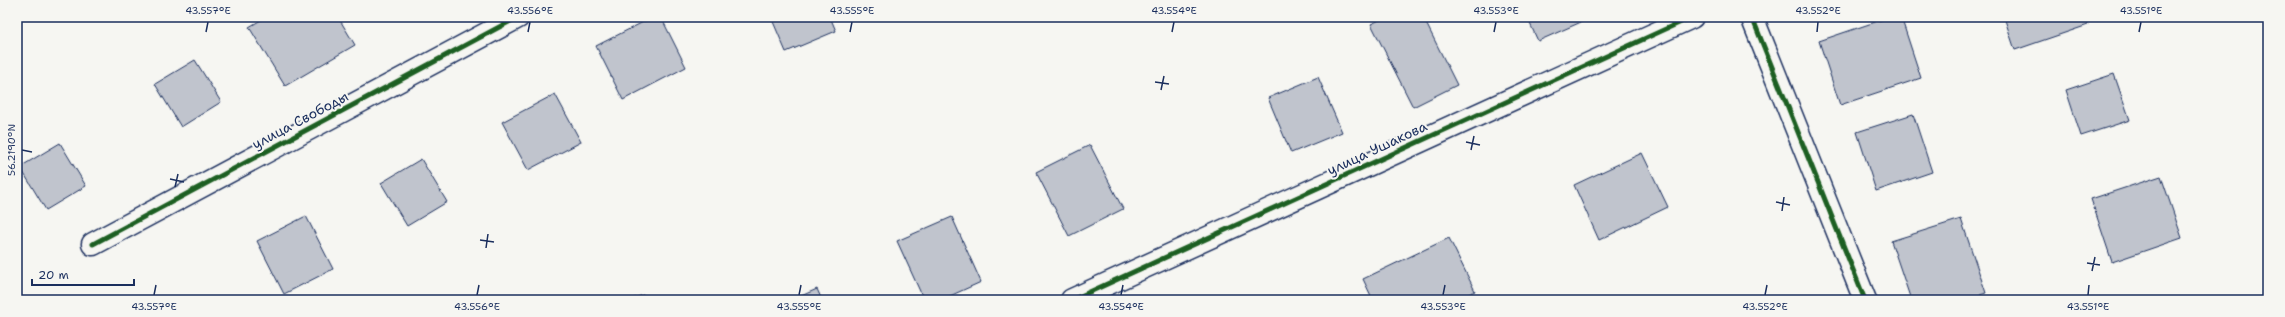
<svg xmlns="http://www.w3.org/2000/svg" width="2285" height="317" font-family="'Shantell Sans',sans-serif">
<style>
.building{fill:#c0c4cd;stroke:#1b2f5e}
.lines{fill:none;stroke-linecap:round;stroke-linejoin:round}
.minor-casing{stroke:#1b2f5e;stroke-width:25}
.minor{stroke:#f6f6f2;stroke-width:22}
.cycleway-casing{stroke:#f6f6f2;stroke-width:8}
.cycleway{stroke:#1b5e20;stroke-width:5}
.ticks{fill:none;stroke:#1b2f5e;stroke-width:1.5}
.labels{text-anchor:middle;dominant-baseline:central;stroke-width:4;stroke-linejoin:round;paint-order:stroke}
.street-label{font-size:14px;fill:#1b2f5e;stroke:#f6f6f2}
.neatline{fill:none;stroke:#1b2f5e;stroke-width:1.5}
.ticks-label{font-size:10px;text-anchor:middle;fill:#1b2f5e}
</style>
<rect width="100%" height="100%" fill="#f6f6f2"/>
<filter id="ink" filterUnits="userSpaceOnUse"><feTurbulence type="fractalNoise" baseFrequency=".025" numOctaves="2"/><feDisplacementMap in="SourceGraphic" scale="8" xChannelSelector="R" yChannelSelector="G"/><feConvolveMatrix kernelMatrix="1 2 1 2 8 2 1 2 1" color-interpolation-filters="sRGB"/></filter>
<g filter="url(#ink)">
<g class="building">
<path d="M266,17h72l17,28 -70,41 -36,-59z"/>
<path d="M653,17h8l25,50 -63,33 -27,-54z"/>
<path d="M771,17h59l6,14 -50,21z"/>
<path d="M1386,17h37l34,68 -44,22 -42,-83z"/>
<path d="M1527,17h60l1,2 -50,22z"/>
<path d="M1890,17h11l20,61 -81,27 -21,-64z"/>
<path d="M2004,17h81l3,8 -73,25z"/>
<path d="M195,60l26,42 -40,25 -26,-43z"/>
<path d="M2114,74l16,46 -49,16 -15,-46z"/>
<path d="M1318,77l24,55 -51,21 -23,-55z"/>
<path d="M555,94l26,48 -53,28 -26,-48z"/>
<path d="M1913,114l19,58 -56,19 -19,-59z"/>
<path d="M60,143l26,43 -40,24 -26,-43z"/>
<path d="M1090,145l33,64 -54,27 -33,-64z"/>
<path d="M1642,153l26,54 -69,33 -25,-55z"/>
<path d="M421,159l26,43 -40,24 -26,-43z"/>
<path d="M2161,176l21,62 -70,24 -21,-63z"/>
<path d="M306,216l27,53 -49,25 -27,-53z"/>
<path d="M952,217l29,65 -40,18h-17l-27,-59z"/>
<path d="M1961,219l25,74 -22,7h-53l-20,-59z"/>
<path d="M1449,238l26,53 -18,9h-84l-10,-21z"/>
<path d="M817,289l5,11h-30z"/>
<path d="M643,295l2,5h-15z"/>
</g>
<g class="lines">
<defs>
<g id="minor">
<path d="M1752,17l113,283"/>
<path d="M93,244l425,-227"/>
<path d="M1072,300l620,-283"/>
</g>
</defs>
<use href="#minor" class="minor-casing"/>
<use href="#minor" class="minor"/>
<defs>
<g id="cycleway">
<path d="M1752,17l113,283"/>
<path d="M93,244l425,-227"/>
<path d="M1072,300l620,-283"/>
</g>
</defs>
<use href="#cycleway" class="cycleway-casing"/>
<use href="#cycleway" class="cycleway"/>
</g>
</g>
<path class="ticks" d="M206,32l2,-10M528,32l2,-10M850,32l2,-10M1172,32l2,-10M1494,32l2,-10M1817,32l1,-10M2139,32l2,-10M1155,82l14,2M1161,90l3,-14M1466,142l14,3M22,150l10,2M1471,150l3,-14M170,179l14,3M175,187l3,-13M1776,202l14,3M1782,211l2,-14M480,240l14,2M486,248l2,-14M2087,263l13,2M2092,271l3,-14M154,295l2,-10M477,295l2,-10M799,295l2,-10M1121,295l2,-10M1443,295l2,-10M1765,295l2,-10M2088,295l1,-10"/>
<g class="labels">
<g class="street-label">
<text transform="translate(300 120) rotate(-28)">улица Свободы</text>
<text transform="translate(1377 148) rotate(-25)">улица Ушакова</text>
</g>
</g>
<rect width="2285" height="317" fill="none" stroke="#f6f6f2" stroke-width="44"/>
<path d="M32 279v6h102v-6" fill="none" stroke="#1b2f5e" stroke-width="2"/>
<text x="38" y="279" font-size="12" fill="#1b2f5e" stroke="#f6f6f2" stroke-width="3" paint-order="stroke">20 m</text>
<rect x="22" y="22" width="2241" height="273" class="neatline"/>
<g class="ticks-label">
<text x="208" y="14">43.557°E</text>
<text x="530" y="14">43.556°E</text>
<text x="852" y="14">43.555°E</text>
<text x="1174" y="14">43.554°E</text>
<text x="1496" y="14">43.553°E</text>
<text x="1818" y="14">43.552°E</text>
<text x="2141" y="14">43.551°E</text>
<text transform="translate(11 150) rotate(-90)" y="4">56.2190°N</text>
<text x="154" y="310">43.557°E</text>
<text x="477" y="310">43.556°E</text>
<text x="799" y="310">43.555°E</text>
<text x="1121" y="310">43.554°E</text>
<text x="1443" y="310">43.553°E</text>
<text x="1765" y="310">43.552°E</text>
<text x="2088" y="310">43.551°E</text>
</g>
</svg>
